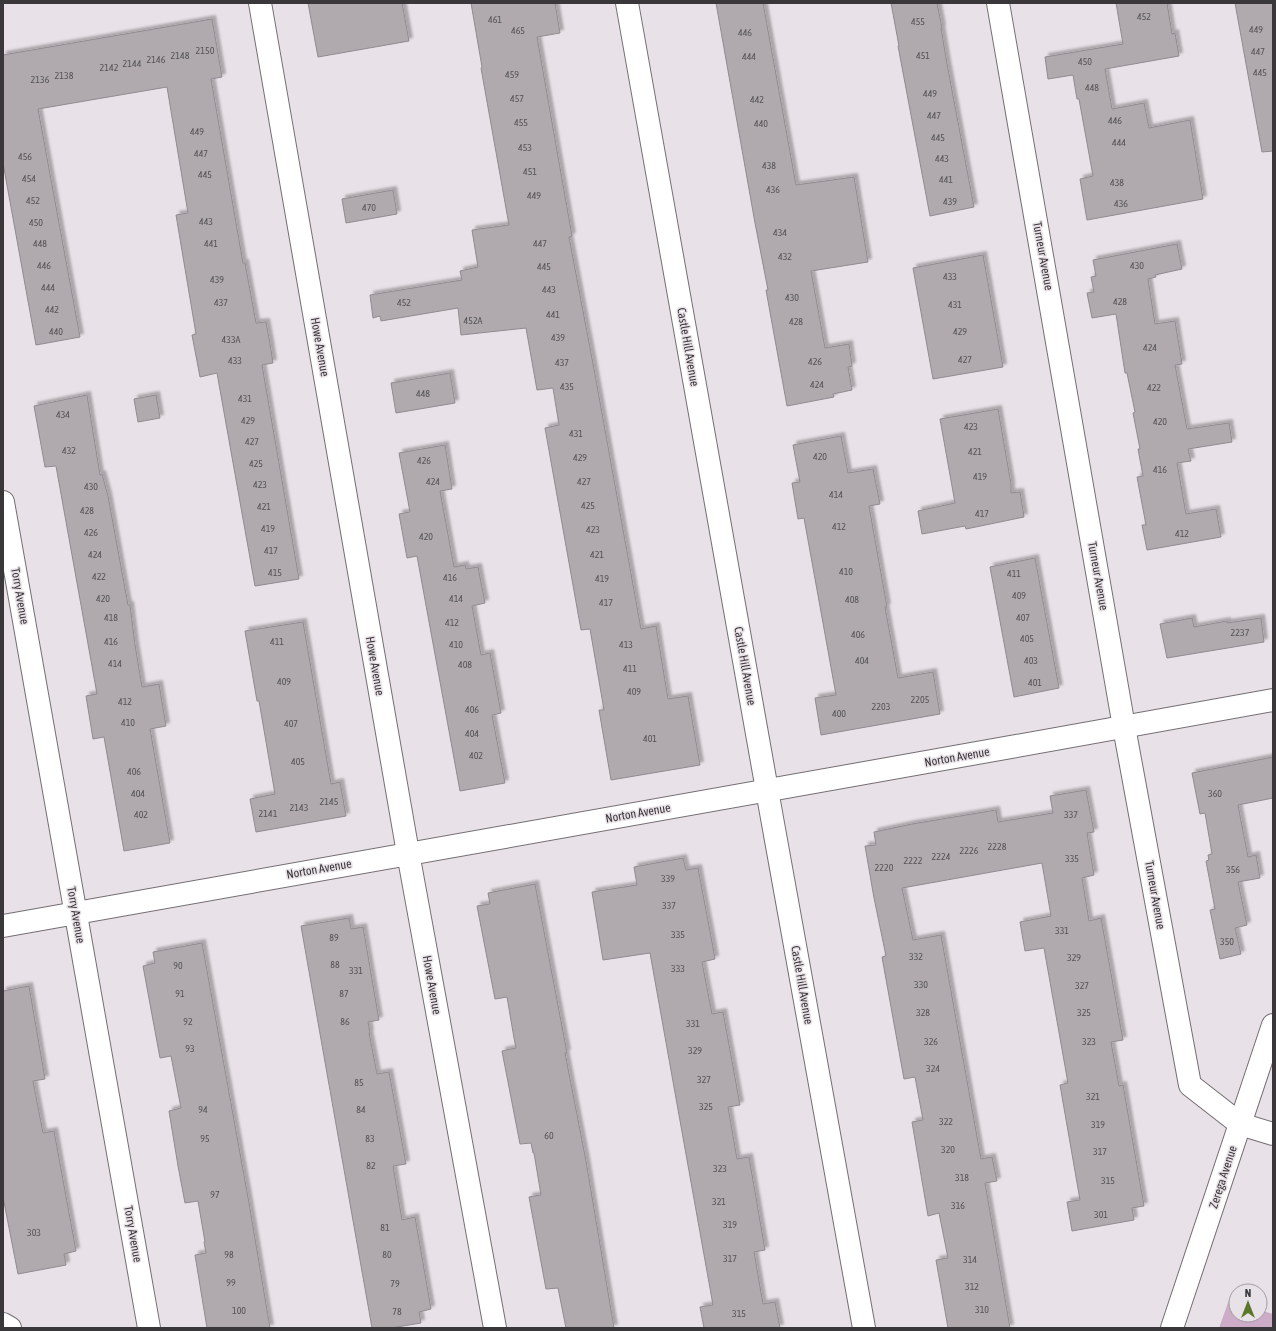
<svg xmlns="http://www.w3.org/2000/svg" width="1276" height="1331" font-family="'Asap Condensed',sans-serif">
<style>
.green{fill:#cdacc8}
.building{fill:#b0aaaf;stroke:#918a90;filter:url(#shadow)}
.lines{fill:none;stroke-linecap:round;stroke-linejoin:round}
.minor-casing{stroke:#746e73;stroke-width:24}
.minor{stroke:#fff;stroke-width:22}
.labels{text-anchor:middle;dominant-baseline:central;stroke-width:3;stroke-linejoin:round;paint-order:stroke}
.number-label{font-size:10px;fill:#575456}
.street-label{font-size:12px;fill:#393739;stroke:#e8e1e7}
</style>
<defs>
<filter id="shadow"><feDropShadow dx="3.5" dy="-3.5" stdDeviation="1" flood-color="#0004"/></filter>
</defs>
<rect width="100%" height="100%" fill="#e8e1e7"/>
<path class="green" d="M1229,1300l7,3v12h24v-5l13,4v14h-54z"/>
<g class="building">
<path d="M308,3h94l7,38 -91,16z"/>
<path d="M471,3h84l5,30 -23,4 35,199 -3,1 25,132 47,260 15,-3 12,73 20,-3 12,69 -89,15 -12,-70h5l-14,-81 -9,1 -36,-202 14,-3 -6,-37 -16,2 -11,-62 -65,7 -3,-27 -77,13 -1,-5 -7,2 -3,-23 92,-15 -2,-9 18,-4 -6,-37 37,-5 -28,-157 1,-1z"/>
<path d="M716,3h47l33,182 58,-8 14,85 -57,9 14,77 24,-4 3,22 -4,1 4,23 -19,4 1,3 -47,9 -21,-116h2l-13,-67z"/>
<path d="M891,3h46l5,25h-1l6,36 27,143 -44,9 -32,-170h1z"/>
<path d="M1116,3h51l5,31 3,-1 4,23 -74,13 7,40 32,-6 5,25 41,-8 13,79 -116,21 -7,-41 13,-3 -14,-77h-2l-4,-24 -25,4 -3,-22 78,-13z"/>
<path d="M1235,3h38v148l-11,1z"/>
<path d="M212,19l10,58 -11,2 32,184h2l11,60 10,-1 4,22 3,19 -11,2 37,214 -44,7 -38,-213 -17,4 -8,-42 4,-1 -20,-119 12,-2 -21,-126 -129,22 42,228 -44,8 -33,-182v-108z"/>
<path d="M393,190l4,24 -51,9 -4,-24z"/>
<path d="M1177,244l5,25 -27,6 1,2 -8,2 7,45 20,-3 7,43 -7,1 12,64 42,-6 3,19 -44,7 3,12 -14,2 9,51 30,-5 5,28 -74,13 -5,-25h4l-9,-48 6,-1 -5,-27h2l-7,-36 2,-1 -8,-39h-2l-9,-59 -24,4 -5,-25 7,-1 -3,-15 5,-1 -3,-16z"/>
<path d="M983,255l20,112 -70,12 -20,-111z"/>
<path d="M450,373l5,30 -59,10 -5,-30z"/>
<path d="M87,395l13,80 2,-1 6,22 20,109h2l5,40 7,42 17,-3 7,42 -16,3 20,114 -46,8 -20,-114 -11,2 -7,-43 11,-2 -41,-228 -11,1 -11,-61z"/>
<path d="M156,395l4,23 -22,4 -4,-23z"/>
<path d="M998,409l13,75v9l9,-1 4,25 -58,12 -1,-3 -43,8 -4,-23 37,-8 -15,-84z"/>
<path d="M841,436l7,37 25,-4 7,35 -11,2 18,101h-2l13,71 35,-6 7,42 -119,21 -6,-37 21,-3 -32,-177 -6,1 -6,-36 8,-1 -7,-37z"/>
<path d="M445,445l7,44 -12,2 14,76 11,-2 1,4 12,-2 7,36 -13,3 9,49 9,-2 11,60 -9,2 13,68 -45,8 -43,-235 -10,2 -8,-44 11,-2 -11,-59z"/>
<path d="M1035,558l24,130 -45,9 -24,-130z"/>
<path d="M1192,618l2,9 33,-6v2l34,-5 3,24 -97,16 -7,-34z"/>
<path d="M303,622l28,162 9,-2 6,34 -90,16 -6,-33 25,-5 -16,-93h-2l-12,-70z"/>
<path d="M1273,757v41l-35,7 10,52 8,-2 4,23 -22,4 9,43 -12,3 6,26 -21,5 -10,-49 5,-1 -9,-48 3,-1 -1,-5 4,-1 -7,-41 -5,1 -8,-41z"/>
<path d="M1086,790l8,42 -7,1 7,42 -12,3 7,43 12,-3 22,122 -12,2 8,44 4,-1 21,121 -12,2 2,12 -62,11 -5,-29 13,-2 -20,-115 8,-2 -24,-135 -19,3 -5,-29 31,-6 -9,-53 -140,25 11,52 28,-5 40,224 11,-2 5,24 -12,2 25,145h-62l-12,-68 12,-2 -9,-45 -11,3 -16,-94 11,-2 -8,-43 -11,2 -22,-122 4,-1 -12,-58 -9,-52 11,-1 -2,-13 38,-8 84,-14 2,12 55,-9 -3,-17z"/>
<path d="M683,858l3,12 12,-2 14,74 3,17 -13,3 10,52 11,-2 17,93 -12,2 9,52 12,-2 6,35 10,58 -11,2 9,52 12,-2 5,26h-76l-4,-21 13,-2 -63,-352 -47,7 -11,-68 45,-7 -3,-18z"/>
<path d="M535,884l32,169h-2l21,108 28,167h-48l-8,-40 -12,1 -17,-92 12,-2 -7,-42h-1l-2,-10 -11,1 -18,-93 14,-3 -2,-10 -7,-41 -12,2 -18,-93 13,-2 -2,-11z"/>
<path d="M349,918l2,11 12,-2 16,93 -11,2 2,11h-1l8,41 12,-2 17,92 -13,2 9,54 13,-3 16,92 -12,3 2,11 -30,5h-19l-71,-402z"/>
<path d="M202,943l47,260 21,125h-63l-12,-73 11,-2 -2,-11h1l-7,-41 -13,2 -7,-37 -9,-55 12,-3 -10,-52 -11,2 -17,-92 12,-3 -2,-11z"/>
<path d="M29,986l16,93 -12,2 10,52 11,-2 22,120 -12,3 2,11 -48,9 -15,-77v-206z"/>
</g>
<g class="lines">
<defs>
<g id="minor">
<path d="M260,3l148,850 87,475"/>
<path d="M627,3l145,815 92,510"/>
<path d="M998,3l126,724 66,358 50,39 33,10"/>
<path d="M3,502l146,826"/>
<path d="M3,926c423,-78 847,-149 1270,-226"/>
<path d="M3,1324l7,4"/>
<path d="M1172,1328l101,-303"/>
</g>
</defs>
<use href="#minor" class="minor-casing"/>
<use href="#minor" class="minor"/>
</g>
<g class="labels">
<g class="number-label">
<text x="1144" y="16">452</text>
<text x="495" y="19">461</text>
<text x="918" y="21">455</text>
<text x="1256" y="29">449</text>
<text x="518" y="30">465</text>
<text x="745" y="32">446</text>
<text x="205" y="50">2150</text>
<text x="1258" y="51">447</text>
<text x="180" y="55">2148</text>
<text x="923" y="55">451</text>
<text x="749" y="56">444</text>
<text x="156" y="59">2146</text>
<text x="1085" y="61">450</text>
<text x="132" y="63">2144</text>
<text x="109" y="67">2142</text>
<text x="1260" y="72">445</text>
<text x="512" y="74">459</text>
<text x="64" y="75">2138</text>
<text x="40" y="79">2136</text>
<text x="1092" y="87">448</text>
<text x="930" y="93">449</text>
<text x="517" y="98">457</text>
<text x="757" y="99">442</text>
<text x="934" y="115">447</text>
<text x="1115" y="120">446</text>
<text x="521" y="122">455</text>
<text x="761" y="123">440</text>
<text x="197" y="131">449</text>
<text x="938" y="137">445</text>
<text x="1119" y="142">444</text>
<text x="525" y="147">453</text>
<text x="201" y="153">447</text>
<text x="25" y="156">456</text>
<text x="942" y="158">443</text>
<text x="769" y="165">438</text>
<text x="530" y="171">451</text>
<text x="205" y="174">445</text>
<text x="29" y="178">454</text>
<text x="946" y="179">441</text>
<text x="1117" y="182">438</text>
<text x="773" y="189">436</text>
<text x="534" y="195">449</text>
<text x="33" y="200">452</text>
<text x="950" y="201">439</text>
<text x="1121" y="203">436</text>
<text x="369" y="207">470</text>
<text x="206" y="221">443</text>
<text x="36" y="222">450</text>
<text x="780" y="232">434</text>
<text x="40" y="243">448</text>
<text x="211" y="243">441</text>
<text x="540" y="243">447</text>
<text x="785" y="256">432</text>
<text x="44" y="265">446</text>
<text x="1137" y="265">430</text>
<text x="544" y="266">445</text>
<text x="950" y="276">433</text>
<text x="217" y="279">439</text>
<text x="48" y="287">444</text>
<text x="549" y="289">443</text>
<text x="792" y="297">430</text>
<text x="1120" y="301">428</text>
<text x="221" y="302">437</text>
<text x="404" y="302">452</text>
<text x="955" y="304">431</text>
<text x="52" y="309">442</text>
<text x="553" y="314">441</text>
<text x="473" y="320">452A</text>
<text x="796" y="321">428</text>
<text x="56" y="331">440</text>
<text x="960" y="331">429</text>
<text x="558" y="337">439</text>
<text x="231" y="339">433A</text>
<text x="1150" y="347">424</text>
<text x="965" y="359">427</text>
<text x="235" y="360">433</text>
<text x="815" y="361">426</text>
<text x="562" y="362">437</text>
<text x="817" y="384">424</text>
<text x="567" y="386">435</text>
<text x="1154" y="387">422</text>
<text x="423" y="393">448</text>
<text x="245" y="398">431</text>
<text x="63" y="414">434</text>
<text x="248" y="420">429</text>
<text x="1160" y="421">420</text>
<text x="971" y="426">423</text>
<text x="576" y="433">431</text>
<text x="252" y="441">427</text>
<text x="69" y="450">432</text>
<text x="975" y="451">421</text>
<text x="820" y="456">420</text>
<text x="580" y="457">429</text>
<text x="424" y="460">426</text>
<text x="256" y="463">425</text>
<text x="1160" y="469">416</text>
<text x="980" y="476">419</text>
<text x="433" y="481">424</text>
<text x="584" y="481">427</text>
<text x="260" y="484">423</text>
<text x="91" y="486">430</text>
<text x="836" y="494">414</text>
<text x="588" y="505">425</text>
<text x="264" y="506">421</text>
<text x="87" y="510">428</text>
<text x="982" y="513">417</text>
<text x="839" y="526">412</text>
<text x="268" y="528">419</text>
<text x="593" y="529">423</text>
<text x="91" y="532">426</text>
<text x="1182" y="533">412</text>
<text x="426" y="536">420</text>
<text x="271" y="550">417</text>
<text x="95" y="554">424</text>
<text x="597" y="554">421</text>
<text x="846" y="571">410</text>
<text x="275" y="572">415</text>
<text x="1014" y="573">411</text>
<text x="99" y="576">422</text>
<text x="450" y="577">416</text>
<text x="602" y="578">419</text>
<text x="1019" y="595">409</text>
<text x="103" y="598">420</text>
<text x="456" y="598">414</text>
<text x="852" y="599">408</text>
<text x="606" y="602">417</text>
<text x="111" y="617">418</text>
<text x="1023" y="617">407</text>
<text x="452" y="622">412</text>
<text x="1240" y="632">2237</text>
<text x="858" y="634">406</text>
<text x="1027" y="638">405</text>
<text x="111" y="641">416</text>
<text x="277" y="641">411</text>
<text x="456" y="644">410</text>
<text x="626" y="644">413</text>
<text x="862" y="660">404</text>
<text x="1031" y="660">403</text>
<text x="115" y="663">414</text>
<text x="465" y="664">408</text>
<text x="630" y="668">411</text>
<text x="284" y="681">409</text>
<text x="1035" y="682">401</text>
<text x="634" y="691">409</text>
<text x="920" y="699">2205</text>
<text x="125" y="701">412</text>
<text x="881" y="706">2203</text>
<text x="472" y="709">406</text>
<text x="839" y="713">400</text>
<text x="128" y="722">410</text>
<text x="291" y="723">407</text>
<text x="472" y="733">404</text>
<text x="650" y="738">401</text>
<text x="476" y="755">402</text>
<text x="298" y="761">405</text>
<text x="134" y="771">406</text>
<text x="138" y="793">404</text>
<text x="1215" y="793">360</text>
<text x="329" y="801">2145</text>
<text x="299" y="807">2143</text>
<text x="268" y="813">2141</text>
<text x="141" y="814">402</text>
<text x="1071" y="814">337</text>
<text x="997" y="846">2228</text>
<text x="969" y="850">2226</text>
<text x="941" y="856">2224</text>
<text x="1072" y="858">335</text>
<text x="913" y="860">2222</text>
<text x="884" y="867">2220</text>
<text x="1233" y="869">356</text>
<text x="668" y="878">339</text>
<text x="669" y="905">337</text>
<text x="1062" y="930">331</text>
<text x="678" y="934">335</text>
<text x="334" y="937">89</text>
<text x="1227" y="941">350</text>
<text x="916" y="956">332</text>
<text x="1074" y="957">329</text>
<text x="335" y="964">88</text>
<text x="178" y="965">90</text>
<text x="678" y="968">333</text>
<text x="356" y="970">331</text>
<text x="921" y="984">330</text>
<text x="1082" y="985">327</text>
<text x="180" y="993">91</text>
<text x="344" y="993">87</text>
<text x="923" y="1012">328</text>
<text x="1084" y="1012">325</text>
<text x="188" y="1021">92</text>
<text x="345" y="1021">86</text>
<text x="693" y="1023">331</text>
<text x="931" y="1041">326</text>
<text x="1089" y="1041">323</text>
<text x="190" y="1048">93</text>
<text x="695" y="1050">329</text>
<text x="933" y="1068">324</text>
<text x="704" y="1079">327</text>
<text x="359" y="1082">85</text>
<text x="1093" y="1096">321</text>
<text x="706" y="1106">325</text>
<text x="203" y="1109">94</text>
<text x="361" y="1109">84</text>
<text x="946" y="1121">322</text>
<text x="1098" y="1124">319</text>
<text x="549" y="1135">60</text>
<text x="205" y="1138">95</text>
<text x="370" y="1138">83</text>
<text x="948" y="1149">320</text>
<text x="1100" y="1151">317</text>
<text x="371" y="1165">82</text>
<text x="720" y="1168">323</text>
<text x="962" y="1177">318</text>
<text x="1108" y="1180">315</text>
<text x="215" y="1194">97</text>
<text x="719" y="1201">321</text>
<text x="958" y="1205">316</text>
<text x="1101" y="1214">301</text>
<text x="730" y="1224">319</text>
<text x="385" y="1227">81</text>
<text x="34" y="1232">303</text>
<text x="229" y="1254">98</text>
<text x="387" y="1254">80</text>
<text x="730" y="1258">317</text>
<text x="970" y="1259">314</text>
<text x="231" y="1282">99</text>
<text x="395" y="1283">79</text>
<text x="972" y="1286">312</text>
<text x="982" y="1309">310</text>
<text x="239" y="1310">100</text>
<text x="397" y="1311">78</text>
<text x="739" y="1313">315</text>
</g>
<g class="street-label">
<text transform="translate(1043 256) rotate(80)">Turneur Avenue</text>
<text transform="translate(320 347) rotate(80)">Howe Avenue</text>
<text transform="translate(688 347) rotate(80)">Castle Hill Avenue</text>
<text transform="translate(1098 576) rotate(80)">Turneur Avenue</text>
<text transform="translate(20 596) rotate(80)">Torry Avenue</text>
<text transform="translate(375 666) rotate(80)">Howe Avenue</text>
<text transform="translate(745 666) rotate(80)">Castle Hill Avenue</text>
<text transform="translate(957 757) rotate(-10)">Norton Avenue</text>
<text transform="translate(638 813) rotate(-10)">Norton Avenue</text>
<text transform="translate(319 869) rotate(-10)">Norton Avenue</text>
<text transform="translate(1155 895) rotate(80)">Turneur Avenue</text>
<text transform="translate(76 915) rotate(80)">Torry Avenue</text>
<text transform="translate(432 985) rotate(80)">Howe Avenue</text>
<text transform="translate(802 985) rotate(80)">Castle Hill Avenue</text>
<text transform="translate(1223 1177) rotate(-72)">Zerega Avenue</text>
<text transform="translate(133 1234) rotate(80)">Torry Avenue</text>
</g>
</g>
<rect width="1276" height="1331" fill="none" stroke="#393739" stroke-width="8"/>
<g transform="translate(1248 1303)"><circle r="19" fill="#e8e1e7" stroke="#a29da1"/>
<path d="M0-3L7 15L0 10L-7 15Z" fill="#5c772b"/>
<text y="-6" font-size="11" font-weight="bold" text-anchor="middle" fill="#393739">N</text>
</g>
</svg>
